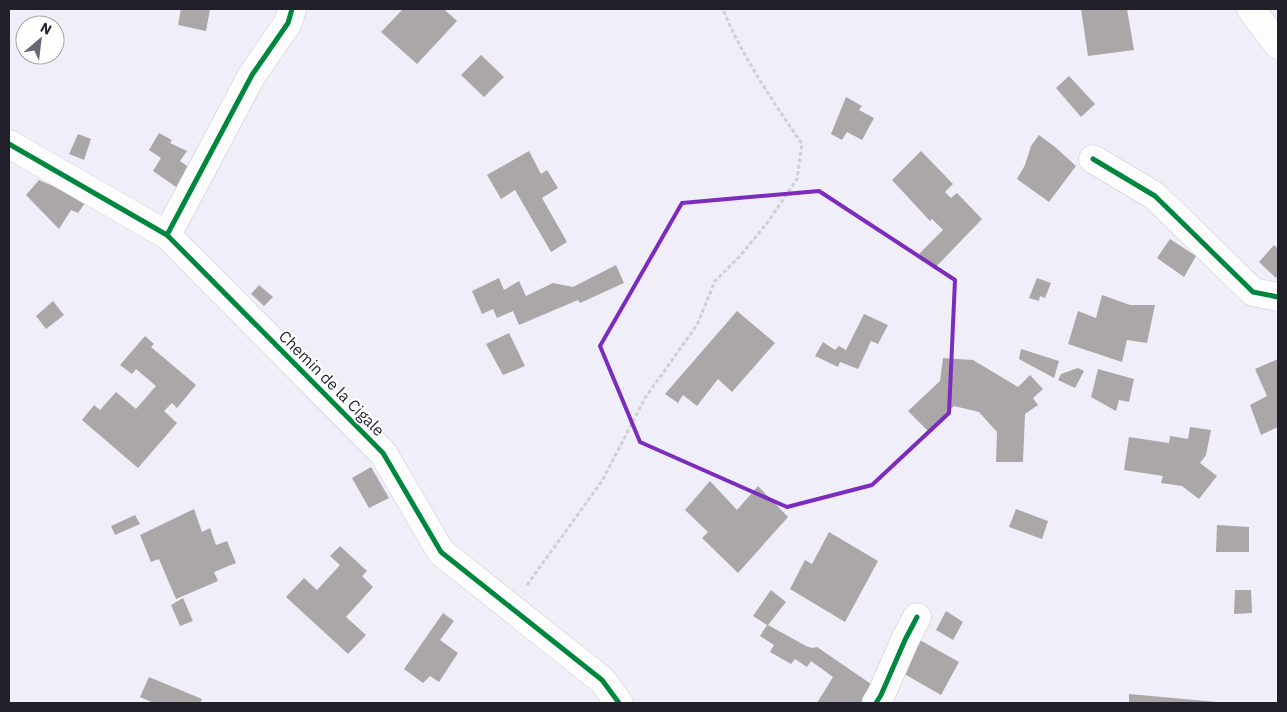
<svg xmlns="http://www.w3.org/2000/svg" width="1287" height="712" font-family="'IBM Plex Sans',sans-serif">
<style>
.building{fill:#aba6a8}
.lines{fill:none;stroke-linecap:round;stroke-linejoin:round}
.street-casing{stroke:#cac8d2;stroke-width:29}
.path{stroke:#d0cfd3;stroke-width:3;stroke-dasharray:4 2.5;stroke-linecap:butt}
.street{stroke:#fdfdfe;stroke-width:28}
.cycleway-casing{stroke:#fff;stroke-width:8}
.cycleway{stroke:#00873e;stroke-width:5}
.marked{fill:none;stroke:#7b2cbf;stroke-width:4;stroke-linejoin:round}
.labels{text-anchor:middle;dominant-baseline:central;stroke-width:4;stroke-linejoin:round;paint-order:stroke}
.street-label{font-size:16px;fill:#211f2a;stroke:#fff}
</style>
<rect width="100%" height="100%" fill="#f0eff9"/>
<g class="building">
<path d="M181,9h29l-4,22 -28,-6z"/>
<path d="M403,9h41l13,12 -40,43 -36,-32z"/>
<path d="M1081,9h46l7,41 -46,6z"/>
<path d="M481,55l23,22 -20,20 -23,-22z"/>
<path d="M1069,76l26,28 -14,13 -25,-29z"/>
<path d="M846,97l16,9 -3,4 15,8 -12,22 -15,-8 -5,8 -11,-6z"/>
<path d="M159,133l13,7 -2,3 17,8 -7,10 14,10 -12,20 -29,-20 8,-13 -12,-8z"/>
<path d="M78,134l13,5 -7,21 -15,-6z"/>
<path d="M1039,135l16,12 21,19 -27,36 -32,-23 8,-14 6,-19z"/>
<path d="M529,151l12,23 6,-4 11,18 -16,10 25,44 -16,10 -36,-62 -14,9 -14,-24z"/>
<path d="M921,151l32,33 -8,8 6,6 6,-5 25,26 -48,50 -15,-15 24,-24 -11,-11 -2,2 -38,-41z"/>
<path d="M39,180l23,10 26,9 -10,14 -7,-3 -12,19 -33,-34z"/>
<path d="M1170,239l26,17 -12,21 -27,-19z"/>
<path d="M1274,245l4,4v27l-2,2 -17,-16z"/>
<path d="M616,265l8,18 -44,20 -2,-3 -59,25 -6,-14 -16,7 -4,-9 -11,5 -10,-23 27,-13 5,12 15,-9 7,15 27,-13 20,4z"/>
<path d="M1037,278l14,5 -6,15 -5,-2 -1,5 -10,-3z"/>
<path d="M259,285l14,12 -9,9 -13,-12z"/>
<path d="M1102,295l28,10h25l-8,38 -20,-3 -5,22 -54,-18 10,-33 18,7z"/>
<path d="M53,301l11,14 -18,14 -10,-13z"/>
<path d="M737,311l38,32 -43,49 -14,-13 -21,27 -14,-11 -5,8 -13,-9z"/>
<path d="M864,314l24,11 -10,19 -7,-3 -13,28 -18,-7 -2,5 -23,-11 8,-14 12,8 4,-4 7,4z"/>
<path d="M509,333l16,33 -22,9 -17,-31z"/>
<path d="M145,336l9,8 -3,3 45,38 -19,23 -5,-5 -8,8 13,12 -39,45 -56,-48 12,-15 6,5 16,-18 20,17 20,-23 -20,-17 -4,5 -12,-9z"/>
<path d="M1021,349l38,12 -5,17 -35,-19z"/>
<path d="M943,358l30,2 45,27 12,-12 13,14 -10,9 5,7 -13,9 -2,48h-27l1,-30 -18,-20 -25,-6 -26,25 -20,-20 32,-30z"/>
<path d="M1278,359v68l-17,8 -11,-30 17,-9 -12,-27z"/>
<path d="M1078,368l6,3 -9,17 -17,-8 3,-6z"/>
<path d="M1098,369l36,10 -5,23 -10,-2 -3,11 -25,-14z"/>
<path d="M1190,427l21,3 -5,25 -6,8 17,13 -18,23 -17,-13 -21,-3 2,-7 -39,-6 5,-33 40,6 1,-7 18,3z"/>
<path d="M371,467l18,31 -20,10 -17,-30z"/>
<path d="M710,481l27,29 21,-24 30,31 -50,56 -36,-35 6,-6 -23,-22z"/>
<path d="M194,509l8,23 8,-4 6,17 11,-4 9,22 -22,9 4,9 -42,18 -17,-40 -8,3 -11,-27z"/>
<path d="M1016,509l32,12 -6,18 -33,-12z"/>
<path d="M135,515l5,9 -25,11 -4,-9z"/>
<path d="M1217,525l32,2v25h-33z"/>
<path d="M829,532l49,29 -33,61 -55,-33 15,-29 7,4z"/>
<path d="M340,546l27,25 -5,5 11,11 -27,30 20,18 -18,19 -62,-57 18,-19 13,12 23,-25 -10,-9z"/>
<path d="M771,590l15,12 -18,23 38,21 6,2 5,-1 57,39 -12,17h-45l16,-26 -22,-16 -4,6 -12,-8 -4,5 -21,-12 4,-7 -14,-9 7,-11 -14,-9z"/>
<path d="M1235,590h16l1,23 -18,1z"/>
<path d="M183,598l10,23 -13,5 -9,-21z"/>
<path d="M946,611l17,11 -10,18 -17,-10z"/>
<path d="M443,613l11,8 -14,19 18,13 -19,29 -9,-6 -7,7 -19,-14z"/>
<path d="M918,639l41,23 -18,33 -42,-24z"/>
<path d="M149,677l53,22 -2,4h-46l-14,-6z"/>
<path d="M1129,694l88,8v1h-88z"/>
</g>
<g class="lines">
<defs>
<g id="street">
<path d="M1251,9l27,36"/>
<path d="M9,144l158,91 216,218 58,99 161,128 17,23"/>
<path d="M1093,159l62,37 98,96 25,5"/>
<path d="M167,235l85,-160 36,-52 4,-14"/>
<path d="M876,703l5,-8 24,-55 12,-23"/>
</g>
</defs>
<use href="#street" class="street-casing"/>
<path class="path" d="M527,585l75,-104 43,-83 52,-73 18,-44 24,-24 29,-35 29,-43 5,-35c-29,-43 -60,-87 -79,-135"/>
<use href="#street" class="street"/>
<defs>
<g id="cycleway">
<path d="M9,144l158,91 216,218 58,99 161,128 17,23"/>
<path d="M1093,159l62,37 98,96 25,5"/>
<path d="M167,235l85,-160 36,-52 4,-14"/>
<path d="M876,703l5,-8 24,-55 12,-23"/>
</g>
</defs>
<use href="#cycleway" class="cycleway-casing"/>
<use href="#cycleway" class="cycleway"/>
</g>
<path class="marked" d="M819,191l136,89 -6,133 -77,72 -85,22 -147,-65 -40,-96 82,-143z"/>
<g class="labels">
<g class="street-label">
<text transform="translate(332 383) rotate(45)">Chemin de la Cigale</text>
</g>
</g>
<rect width="1287" height="712" fill="none" stroke="#211f2a" stroke-width="20"/>
<g transform="translate(40 40) rotate(28)"><circle r="24" fill="#ffffff" stroke="#a6a5aa"/>
<path d="M0-4L9 19L0 12L-9 19Z" fill="#696872"/>
<text y="-8" font-size="14" font-weight="bold" text-anchor="middle" fill="#211f2a">N</text>
</g>
</svg>
